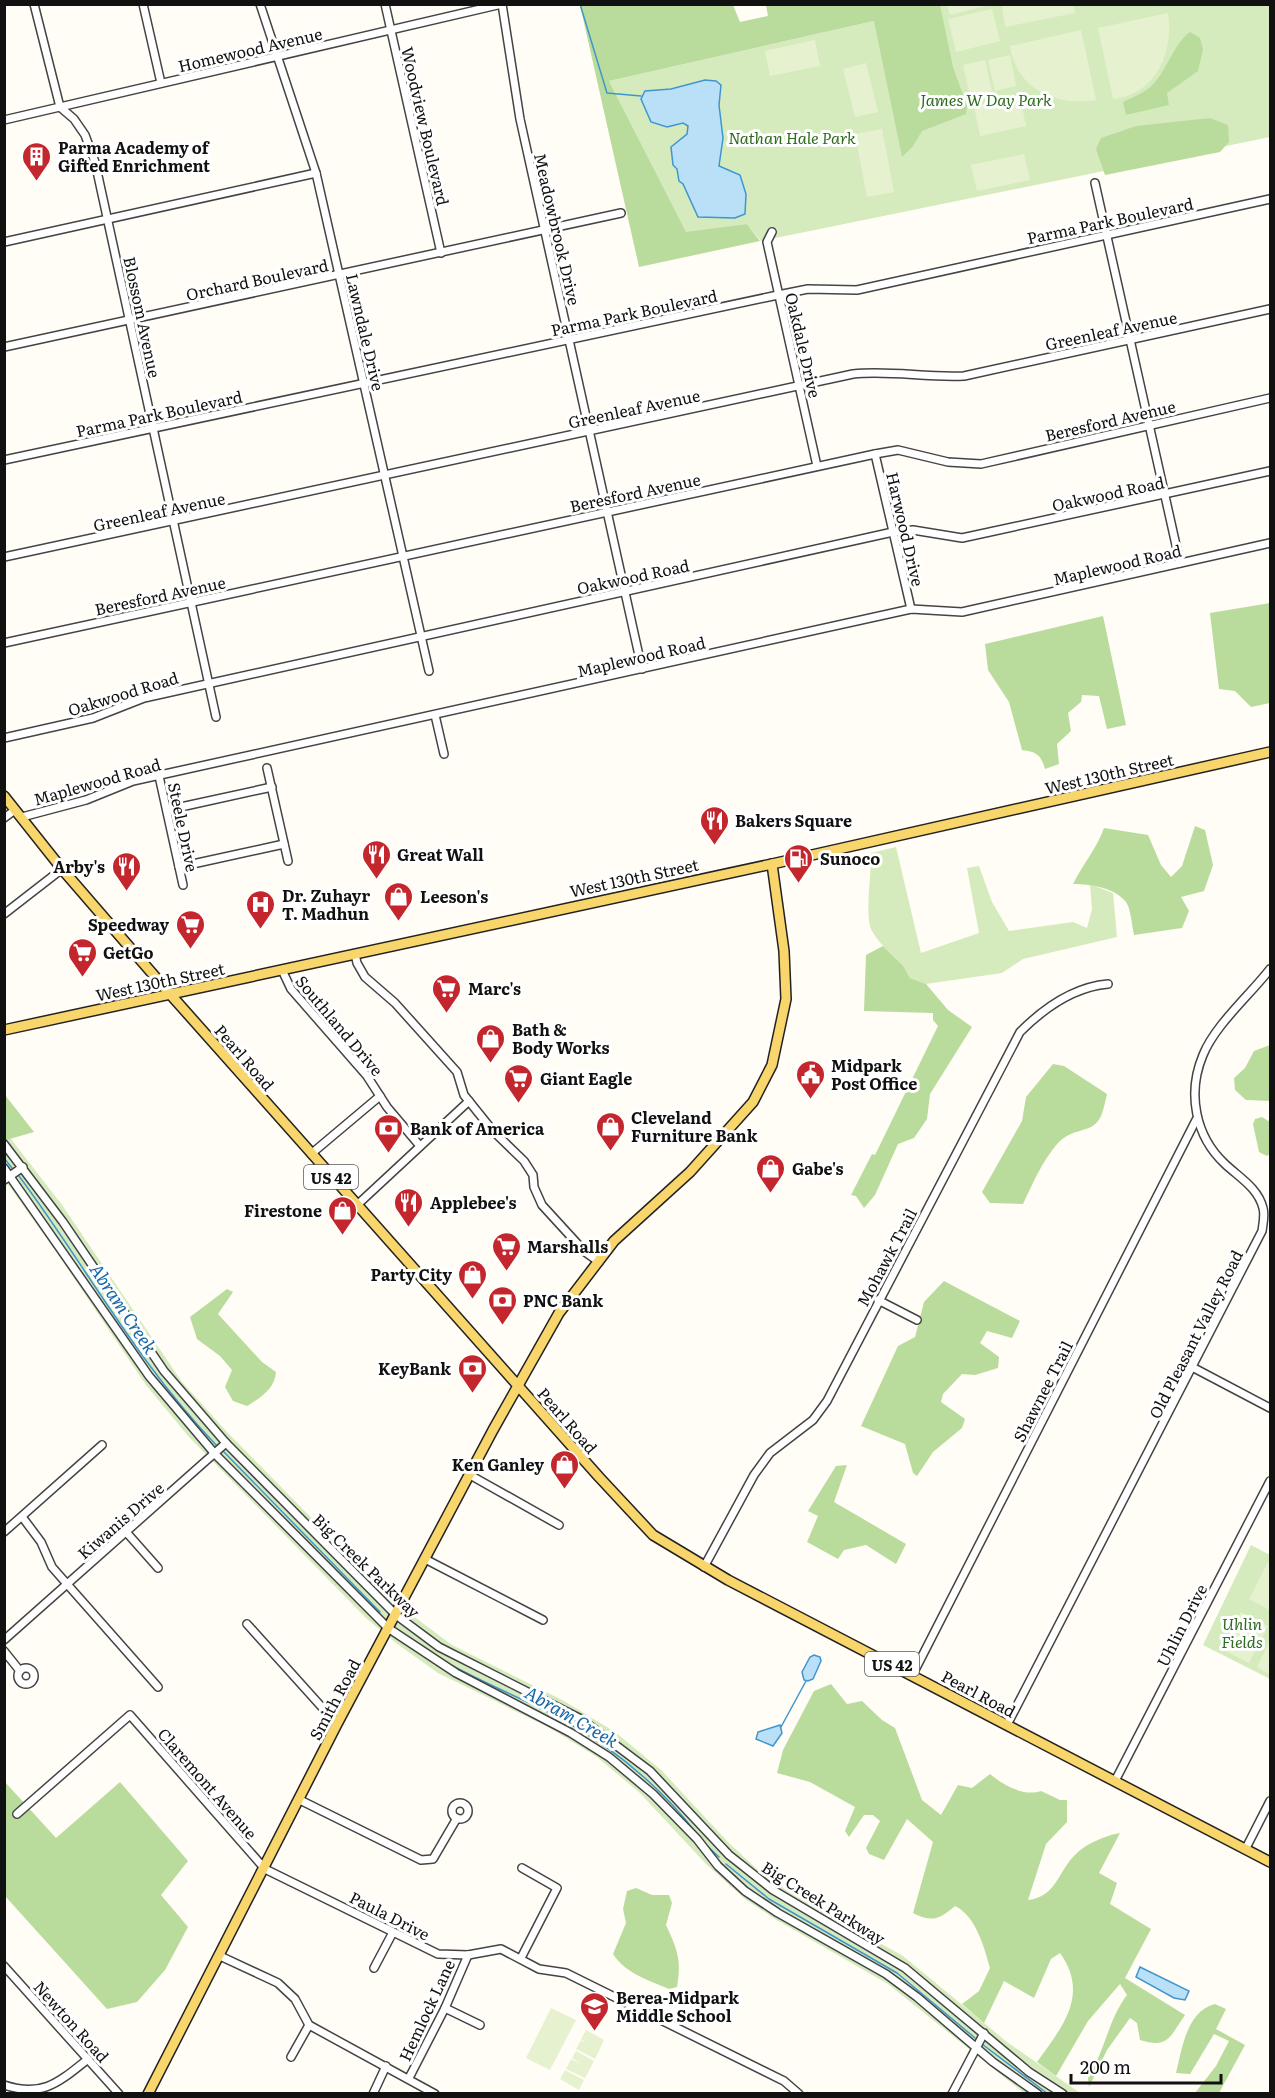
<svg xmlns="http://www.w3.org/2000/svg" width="1275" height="2098" font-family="Literata,serif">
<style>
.green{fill:#d5ebbd}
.forest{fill:#b9dc9c}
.pitch{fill:#e6f2cf}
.water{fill:#b9e0f7;stroke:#3f96cf;stroke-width:1.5}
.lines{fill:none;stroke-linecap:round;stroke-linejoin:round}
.stream{stroke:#3f96cf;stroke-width:1.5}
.minor-casing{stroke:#444;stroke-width:10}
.major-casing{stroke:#222;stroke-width:12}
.minor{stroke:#fff;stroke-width:7}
.major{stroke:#f9d66b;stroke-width:9}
.labels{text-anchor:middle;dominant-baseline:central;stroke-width:6;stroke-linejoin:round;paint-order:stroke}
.shield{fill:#fff;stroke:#585858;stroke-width:1.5}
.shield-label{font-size:15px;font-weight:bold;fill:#111}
.street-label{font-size:16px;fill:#111;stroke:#fff}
.park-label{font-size:16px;font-style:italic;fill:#2f6b1f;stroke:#fff}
.poi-label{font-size:16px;font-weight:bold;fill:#111;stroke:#fff;text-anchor:start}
.water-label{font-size:18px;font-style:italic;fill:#1768a6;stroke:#fff}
</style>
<rect width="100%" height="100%" fill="#fffdf5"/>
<g class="green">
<path d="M899,5h371v132l-509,104 -14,-17 -61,9 -77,-152 265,-60z"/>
<path d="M896,847l25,106 58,-20 -12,-65 12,-2 13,36 17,29 64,-9 14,6 5,-19 -2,-25 23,9 4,44 -94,22 -21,14 -76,11 -16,-6c-10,-19 -28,-29 -38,-47 -8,-14 0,-60 -1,-78z"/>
<path d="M4,1130l58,75 120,177 44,49 167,170 59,44 112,56 51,31 46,38 68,73 30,28 33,23 111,62 104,86 73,51h-56l-136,-109 -113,-65 -30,-20 -39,-35 -66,-71 -43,-36 -47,-29 -112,-55 -42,-30 -30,-25 -177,-181 -43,-52 -89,-132 -52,-73z"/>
<path d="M1251,1545l19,10v124l-67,-34z"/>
</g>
<g class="forest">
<path d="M580,5h153l7,17 28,-6 -2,-11h174l13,62 14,39 -1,8 -44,17 -9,15 -11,11 -28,-136 -265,60 77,151 61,-8 13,17 -121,26z"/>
<path d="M1190,32l10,6 3,11 -5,22 -31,22 2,12 -43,10 -3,-13c8,-4 18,-8 25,-13 19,-15 23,-43 42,-57z"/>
<path d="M1210,118l18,7 1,17 -9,10 -115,23 -9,-26 5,-11 35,-12z"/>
<path d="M1270,603v100l-19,4 -16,-16 -16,-2 -9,-76z"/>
<path d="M1103,616l23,109 -19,4 -8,-33 -17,-1 -1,7 -13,11 3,18 -14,13 2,20 -14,5c-4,-14 -8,-17 -23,-19l-13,-48 -21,-32 -3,-26z"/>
<path d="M1195,826l10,4 8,35 -9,26 -23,6 8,14 -7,17 -48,7c-2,-9 -3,-26 -8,-33 -12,-15 -36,-18 -53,-18 10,-20 24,-36 31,-56l44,7 13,30 10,12 11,-11z"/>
<path d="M883,946l20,20 7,12 16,6 22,26 24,17 -42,67 -3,25 -13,19 -16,6 -23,51 -11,13 -8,-12 -5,-1 21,-41 3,1 63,-129 -5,-6v-7l-69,-2 2,-56z"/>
<path d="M1270,1045v56l-24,-1 -11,-10 -1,-12 11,-10 9,-17z"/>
<path d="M1053,1064l11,2 43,28c-2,8 -4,21 -9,27 -9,12 -26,7 -40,22 -16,18 -25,40 -35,61l-33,-1 -8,-11 40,-71 4,-24z"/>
<path d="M5,1095l29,37 -28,8 -1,-2z"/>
<path d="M1262,1117l8,5v32l-3,2 -8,-4 -6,-28 2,-5z"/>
<path d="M944,1281l76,40 -8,17 -25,-7 -7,12 19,14 -1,11 -23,7 -13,-1 -19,20 -2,8 24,17 -3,9 -29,24 -16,24 -4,-3 -8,-29 -44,-18 37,-80 17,-9 9,-35z"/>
<path d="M227,1289l6,3 -15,22 44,48 14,10c-1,17 -16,26 -29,34l-14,-5 -8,-14 7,-17 -12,-14 -23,-17 -7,-22z"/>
<path d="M847,1465l-13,37 72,42 -10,20 -30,-19 -22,5 -6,9 -31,-17 11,-26 -10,-5 28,-45z"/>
<path d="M831,1684l16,20 15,-3 20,19 13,8 27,72 19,15 17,-30 14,3 18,-14c13,11 34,23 51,17l19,9h7v22l-21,22 -18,56c29,-3 30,-30 49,-47 9,-9 30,-18 43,-20l-21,40 18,10 -7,21 41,25 -26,49 60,37c-15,21 -16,34 -45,25l-3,-17 -7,-5 -23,32 -18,37 -1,-9c17,-27 20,-58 39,-83l-7,-11 -32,37 -32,55 -19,-14c25,-35 53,-67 23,-109l-9,6 -17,39 -30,-17 -20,42 -22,-19 17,-13 11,-23c-6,-21 -14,-52 -35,-62 -15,13 -23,17 -42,7l20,-71 -26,-23 -23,41 -15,-6 -3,-6 14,-27 -7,-6h-9l-15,22 -4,-6 10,-24 -45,-25 -33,-9 6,-23 31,-59z"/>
<path d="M5,1782l51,56 64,-56 68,79 -27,34 27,32 -23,43 -28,32 -30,7 -102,-113z"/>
<path d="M636,1888l16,7h17l3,8 -6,22c11,24 16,35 11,62l-8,2c-21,-9 -44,-16 -56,-35l13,-31 -3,-14 4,-18z"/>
<path d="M1215,2004l11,5 -10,20 29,16 -26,48h-24l21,-27 13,-25 -15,-7 -24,40 -14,-1c6,-25 11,-62 39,-69z"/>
</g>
<g class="pitch">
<path d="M993,4l-43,11 -3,-10v-1z"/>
<path d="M1002,5h71l2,8 -70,14z"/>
<path d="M992,9l8,32 -44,11 -8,-33z"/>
<path d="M1168,13c6,38 -11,81 -55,86l-15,-71z"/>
<path d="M1081,30l15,70c-39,7 -80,-11 -86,-54z"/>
<path d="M815,40l5,26 -50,10 -5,-25z"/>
<path d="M1010,55l6,31 -21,5 -7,-31z"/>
<path d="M985,60l7,31 -22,5 -7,-31z"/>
<path d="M866,63l12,49 -23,5 -12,-48z"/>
<path d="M1020,96l6,30 -46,10 -6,-30z"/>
<path d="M882,129l12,63 -27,5 -12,-63z"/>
<path d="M1024,154l6,26 -53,11 -6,-26z"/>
<path d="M1268,1562l2,1v47l-21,-11z"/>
<path d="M1241,1612l27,14 -19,37 -27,-14z"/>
<path d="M1270,1640v34l-13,-7z"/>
<path d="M551,2008l25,12 -26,50 -24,-12z"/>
<path d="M586,2030l18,10 -9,19 -19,-10 5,-9 6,3 -6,-4z"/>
<path d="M576,2051l18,10 -9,17 -19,-9 5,-10 10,5 -9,-6z"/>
<path d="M565,2070l19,10 -5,10 -19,-11z"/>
</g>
<g class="water">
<path d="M705,80l11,1 5,4 -2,20 4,33 -4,28 21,9 6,19 -1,20 -10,4 -37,-1 -15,-33 -4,-3 -2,-12 -4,-4 -2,-18 16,-13 1,-8 -5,-3 -16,4 -16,-5 -10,-23 4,-8 26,-2z"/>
<path d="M814,1655l6,2 1,4 -8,18 -5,2 -4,-1 -2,-8 8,-15z"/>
<path d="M780,1725l2,8 -9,13 -17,-7 2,-7z"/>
<path d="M1140,1967l49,24 -4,9 -11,-2 -38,-21z"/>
</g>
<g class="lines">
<g class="stream">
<path d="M580,4l27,89 34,3"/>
<path d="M4,1158l8,10"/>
<path d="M19,1176c67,90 120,190 199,271"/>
<path d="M224,1452l156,160"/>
<path d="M451,1665c35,19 72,34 107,52 53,29 102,69 139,117"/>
<path d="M781,1727l25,-46"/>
<path d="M704,1843l15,14"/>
<path d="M726,1864l43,35 128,74 78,65"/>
<path d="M982,2044l66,50"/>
</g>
<defs>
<g id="minor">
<path d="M34,4l26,103 14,12 11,16 10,27 121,555"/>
<path d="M143,4l18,79"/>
<path d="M260,4l56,169 113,498"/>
<path d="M385,4l56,249"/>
<path d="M502,4l18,115 122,550"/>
<path d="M4,120l498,-116"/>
<path d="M1095,183l85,380"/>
<path d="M772,232l-5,10 50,224"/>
<path d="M4,242l312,-69"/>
<path d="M4,347l617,-134"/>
<path d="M875,454l36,155"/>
<path d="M4,460l774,-165 30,-6 49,1 413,-91"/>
<path d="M4,557l849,-183c37,-4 73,4 111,2l306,-67"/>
<path d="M4,643l871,-189 23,-4 50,12 33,2 289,-66"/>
<path d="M435,715l9,39"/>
<path d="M4,738l89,-20 51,-20 749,-166 20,-2 49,8 308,-67"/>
<path d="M267,768l21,93"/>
<path d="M159,776l24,109"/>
<path d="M167,810l105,-23"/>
<path d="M22,817l64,-17 47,-19 778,-172 51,3 308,-69"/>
<path d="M4,818l11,-8"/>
<path d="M179,867l105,-23"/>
<path d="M4,914l58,-45"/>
<path d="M355,954l2,9 8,14 30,26 62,69 7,23 29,36 31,30 9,14 1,12 8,18 43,47 14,10"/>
<path d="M282,970l9,19 76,87 20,31 33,39"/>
<path d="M4,1144l59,78 101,149 62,72 170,172 43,32 142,72 69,52 79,84 44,35 132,78 124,104 34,22"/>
<path d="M311,1154l69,-58"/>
<path d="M4,1168l145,208 66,78 173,174 68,45 115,60 38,24 44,37 44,45 21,27 27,25 33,22 108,61 31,23 76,65 45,32"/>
<path d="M4,1180l19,-13"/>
<path d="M356,1206l113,-105"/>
<path d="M878,1300l39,20"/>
<path d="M1194,1368l76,40"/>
<path d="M470,1475l89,50"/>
<path d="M23,1518l18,24 11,25 106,120"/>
<path d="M4,1532l98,-87"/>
<path d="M127,1533l31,35"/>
<path d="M425,1559l118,61"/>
<path d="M704,1567l50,-92 16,-22 43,-33 14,-19 193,-369c24,-24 53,-45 88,-48"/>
<path d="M247,1624l90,100"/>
<path d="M4,1640l222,-197"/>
<path d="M4,1651l16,20"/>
<circle cx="26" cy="1676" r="8"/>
<path d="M913,1674l283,-554"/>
<path d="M1007,1725l255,-494c1,-7 3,-16 1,-23 -5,-20 -23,-30 -38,-44 -30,-28 -38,-71 -22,-109 12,-30 47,-60 67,-86"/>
<path d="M1115,1781l155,-300"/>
<path d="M300,1800l121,60 12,-1 24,-41"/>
<circle cx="460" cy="1811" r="8"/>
<path d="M17,1814l113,-99 135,154 173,85 30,1 33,-6 38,20 27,4 218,108 15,13"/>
<path d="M1246,1848l24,-47"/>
<path d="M220,1956l58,27 17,16 14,26 126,69"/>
<path d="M521,1958l36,-70 -35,-20"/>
<path d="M4,1966l115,128"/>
<path d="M374,1968l18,-34"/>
<path d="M445,2008l35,17"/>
<path d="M291,2057l18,-32"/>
<path d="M409,2078l36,-70 23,-53"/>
<path d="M4,2085c39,13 55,-3 84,-26"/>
<path d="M373,2094l13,-28"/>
<path d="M952,2094l32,-61"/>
</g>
<g id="major">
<path d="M4,796l58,73 108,125 429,483 54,58 75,45 542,282"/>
<path d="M4,1030l768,-166 498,-112"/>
<path d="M148,2094l189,-370 156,-294 66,-117 55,-72 76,-69 63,-70 19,-37 14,-66 -2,-48 -12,-87"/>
</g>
</defs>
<use href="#minor" class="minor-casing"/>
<use href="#major" class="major-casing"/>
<use href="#minor" class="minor"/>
<use href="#major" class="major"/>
</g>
<defs>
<symbol id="building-pin" viewBox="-11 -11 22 30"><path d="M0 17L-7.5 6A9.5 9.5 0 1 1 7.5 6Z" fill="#c4262e" stroke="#fff"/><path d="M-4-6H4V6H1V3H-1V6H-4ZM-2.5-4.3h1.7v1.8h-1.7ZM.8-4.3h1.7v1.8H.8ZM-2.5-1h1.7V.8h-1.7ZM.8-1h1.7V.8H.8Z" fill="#fff"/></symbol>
<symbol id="restaurant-pin" viewBox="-11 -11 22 30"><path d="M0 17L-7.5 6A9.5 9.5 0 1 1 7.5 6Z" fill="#c4262e" stroke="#fff"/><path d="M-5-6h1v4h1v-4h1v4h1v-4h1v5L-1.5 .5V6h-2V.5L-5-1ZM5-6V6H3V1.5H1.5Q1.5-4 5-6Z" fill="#fff"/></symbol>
<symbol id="fuel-pin" viewBox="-11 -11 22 30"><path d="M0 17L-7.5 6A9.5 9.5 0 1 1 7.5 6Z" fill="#c4262e" stroke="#fff"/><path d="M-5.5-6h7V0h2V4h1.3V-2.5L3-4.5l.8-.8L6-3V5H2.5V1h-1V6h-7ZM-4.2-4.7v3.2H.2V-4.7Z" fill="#fff"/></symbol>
<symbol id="shop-pin" viewBox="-11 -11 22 30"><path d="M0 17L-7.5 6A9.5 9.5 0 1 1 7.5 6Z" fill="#c4262e" stroke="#fff"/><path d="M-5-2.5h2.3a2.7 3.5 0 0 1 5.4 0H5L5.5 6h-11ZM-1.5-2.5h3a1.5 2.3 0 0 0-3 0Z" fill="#fff"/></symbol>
<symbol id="hospital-pin" viewBox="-11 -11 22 30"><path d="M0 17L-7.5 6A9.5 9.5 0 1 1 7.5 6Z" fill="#c4262e" stroke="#fff"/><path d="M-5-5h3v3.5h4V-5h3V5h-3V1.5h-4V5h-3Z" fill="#fff"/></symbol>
<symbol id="supermarket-pin" viewBox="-11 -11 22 30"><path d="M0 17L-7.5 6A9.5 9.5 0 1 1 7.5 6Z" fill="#c4262e" stroke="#fff"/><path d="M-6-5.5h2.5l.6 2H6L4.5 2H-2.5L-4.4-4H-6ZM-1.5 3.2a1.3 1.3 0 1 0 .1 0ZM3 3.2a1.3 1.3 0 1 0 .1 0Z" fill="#fff"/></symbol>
<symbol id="civic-pin" viewBox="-11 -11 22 30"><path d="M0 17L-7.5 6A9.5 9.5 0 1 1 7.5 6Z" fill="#c4262e" stroke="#fff"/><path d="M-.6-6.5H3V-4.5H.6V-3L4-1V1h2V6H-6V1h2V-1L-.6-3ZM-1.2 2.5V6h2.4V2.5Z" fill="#fff"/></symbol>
<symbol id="bank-pin" viewBox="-11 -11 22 30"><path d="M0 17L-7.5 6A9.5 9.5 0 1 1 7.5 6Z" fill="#c4262e" stroke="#fff"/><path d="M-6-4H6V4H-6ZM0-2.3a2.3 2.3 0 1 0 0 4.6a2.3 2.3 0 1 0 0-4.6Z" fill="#fff"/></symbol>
<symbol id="school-pin" viewBox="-11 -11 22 30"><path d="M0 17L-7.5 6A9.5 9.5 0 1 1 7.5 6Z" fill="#c4262e" stroke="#fff"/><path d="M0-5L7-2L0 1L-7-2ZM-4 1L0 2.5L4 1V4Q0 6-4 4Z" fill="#fff"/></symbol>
</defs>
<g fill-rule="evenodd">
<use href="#building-pin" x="20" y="140" width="33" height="45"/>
<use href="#restaurant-pin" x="698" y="804" width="33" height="45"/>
<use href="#restaurant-pin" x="360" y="838" width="33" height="45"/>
<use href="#fuel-pin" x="782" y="842" width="33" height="45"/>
<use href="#restaurant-pin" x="110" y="850" width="33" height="45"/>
<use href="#shop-pin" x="382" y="880" width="33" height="45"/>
<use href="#hospital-pin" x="244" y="888" width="33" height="45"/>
<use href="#supermarket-pin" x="174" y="908" width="33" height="45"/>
<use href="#supermarket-pin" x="66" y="936" width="33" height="45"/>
<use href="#supermarket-pin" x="430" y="972" width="33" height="45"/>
<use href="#shop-pin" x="474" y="1022" width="33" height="45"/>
<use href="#civic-pin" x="794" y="1058" width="33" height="45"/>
<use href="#supermarket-pin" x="502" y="1062" width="33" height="45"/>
<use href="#shop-pin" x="594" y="1110" width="33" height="45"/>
<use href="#bank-pin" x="372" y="1112" width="33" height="45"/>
<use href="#shop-pin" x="754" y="1152" width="33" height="45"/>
<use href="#restaurant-pin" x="392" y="1186" width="33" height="45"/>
<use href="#shop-pin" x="326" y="1194" width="33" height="45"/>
<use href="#supermarket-pin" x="490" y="1230" width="33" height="45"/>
<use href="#shop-pin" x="456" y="1258" width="33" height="45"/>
<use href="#bank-pin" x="486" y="1284" width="33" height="45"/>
<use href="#bank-pin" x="456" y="1352" width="33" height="45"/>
<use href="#shop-pin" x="548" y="1448" width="33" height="45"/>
<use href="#school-pin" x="578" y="1990" width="33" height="45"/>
</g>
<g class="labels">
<g class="shield">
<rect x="304" y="1165" width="54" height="24" rx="4.5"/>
<rect x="865" y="1652" width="54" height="24" rx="4.5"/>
</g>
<g class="shield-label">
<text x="331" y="1177">US 42</text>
<text x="892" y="1664">US 42</text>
</g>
<g class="street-label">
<text transform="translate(250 49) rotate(-13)">Homewood Avenue</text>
<text transform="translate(426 126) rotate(77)">Woodview Boulevard</text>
<text transform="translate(1110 220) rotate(-12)">Parma Park Boulevard</text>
<text transform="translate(558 229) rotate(77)">Meadowbrook Drive</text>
<text transform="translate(257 279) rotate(-12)">Orchard Boulevard</text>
<text transform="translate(634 312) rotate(-12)">Parma Park Boulevard</text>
<text transform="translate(143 317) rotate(78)">Blossom Avenue</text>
<text transform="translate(1111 330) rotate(-12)">Greenleaf Avenue</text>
<text transform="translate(366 332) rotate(77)">Lawndale Drive</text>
<text transform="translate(804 345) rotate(77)">Oakdale Drive</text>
<text transform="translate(634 408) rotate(-12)">Greenleaf Avenue</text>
<text transform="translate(159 413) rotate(-12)">Parma Park Boulevard</text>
<text transform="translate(1110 420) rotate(-13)">Beresford Avenue</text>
<text transform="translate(635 492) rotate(-12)">Beresford Avenue</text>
<text transform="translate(1108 493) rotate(-12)">Oakwood Road</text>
<text transform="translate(159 511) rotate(-12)">Greenleaf Avenue</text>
<text transform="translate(906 529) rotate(77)">Harwood Drive</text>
<text transform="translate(1117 564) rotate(-13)">Maplewood Road</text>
<text transform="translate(633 576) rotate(-12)">Oakwood Road</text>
<text transform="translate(160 595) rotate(-12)">Beresford Avenue</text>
<text transform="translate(641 656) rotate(-13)">Maplewood Road</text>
<text transform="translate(123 693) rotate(-17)">Oakwood Road</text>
<text transform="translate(1109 773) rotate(-13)">West 130th Street</text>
<text transform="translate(97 781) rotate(-16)">Maplewood Road</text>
<text transform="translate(184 827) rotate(78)">Steele Drive</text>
<text transform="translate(634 877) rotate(-12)">West 130th Street</text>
<text transform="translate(160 981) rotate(-12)">West 130th Street</text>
<text transform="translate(340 1025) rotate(50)">Southland Drive</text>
<text transform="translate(245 1057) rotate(49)">Pearl Road</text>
<text transform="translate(886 1257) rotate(-62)">Mohawk Trail</text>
<text transform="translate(1195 1334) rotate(-63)">Old Pleasant Valley Road</text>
<text transform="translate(1042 1391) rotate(-63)">Shawnee Trail</text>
<text transform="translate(568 1420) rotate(49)">Pearl Road</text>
<text transform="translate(120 1520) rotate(-41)">Kiwanis Drive</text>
<text transform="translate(367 1565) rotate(44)">Big Creek Parkway</text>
<text transform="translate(1181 1625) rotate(-63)">Uhlin Drive</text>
<text transform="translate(979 1693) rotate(28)">Pearl Road</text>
<text transform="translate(334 1699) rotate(-62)">Smith Road</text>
<text transform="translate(208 1783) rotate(49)">Claremont Avenue</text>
<text transform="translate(824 1902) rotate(32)">Big Creek Parkway</text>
<text transform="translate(390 1915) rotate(27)">Paula Drive</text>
<text transform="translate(426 2010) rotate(-65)">Hemlock Lane</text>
<text transform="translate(72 2021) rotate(48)">Newton Road</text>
</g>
<g class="park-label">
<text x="986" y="99">James W Day Park</text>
<text x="792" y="137">Nathan Hale Park</text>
<text x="1242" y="1623">Uhlin<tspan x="1242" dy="18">Fields</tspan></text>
</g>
<g class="poi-label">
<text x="58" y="147">Parma Academy of<tspan x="58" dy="18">Gifted Enrichment</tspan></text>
<text x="735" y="820">Bakers Square</text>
<text x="397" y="854">Great Wall</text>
<text x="820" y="858">Sunoco</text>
<text x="105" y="866" text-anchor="end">Arby's</text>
<text x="282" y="895">Dr. Zuhayr<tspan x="282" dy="18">T. Madhun</tspan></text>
<text x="420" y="896">Leeson's</text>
<text x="169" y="924" text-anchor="end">Speedway</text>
<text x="103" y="952">GetGo</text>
<text x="468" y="988">Marc's</text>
<text x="512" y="1029">Bath &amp;<tspan x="512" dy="18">Body Works</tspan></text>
<text x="831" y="1065">Midpark<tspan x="831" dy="18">Post Office</tspan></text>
<text x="540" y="1078">Giant Eagle</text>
<text x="631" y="1117">Cleveland<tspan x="631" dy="18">Furniture Bank</tspan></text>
<text x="410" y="1128">Bank of America</text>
<text x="792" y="1168">Gabe's</text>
<text x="430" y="1202">Applebee's</text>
<text x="322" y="1210" text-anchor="end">Firestone</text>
<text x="527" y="1246">Marshalls</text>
<text x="452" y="1274" text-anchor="end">Party City</text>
<text x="523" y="1300">PNC Bank</text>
<text x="451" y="1368" text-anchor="end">KeyBank</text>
<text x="544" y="1464" text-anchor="end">Ken Ganley</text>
<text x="616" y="1997">Berea-Midpark<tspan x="616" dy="18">Middle School</tspan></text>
</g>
<g class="water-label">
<text transform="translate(124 1308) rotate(56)">Abram Creek</text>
<text transform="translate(572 1716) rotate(30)">Abram Creek</text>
</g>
</g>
<rect width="1275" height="2098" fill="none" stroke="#111111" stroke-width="12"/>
<path d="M1071 2074v9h150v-9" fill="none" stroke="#111111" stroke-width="3"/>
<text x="1080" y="2074" font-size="18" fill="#111111" stroke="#ffffff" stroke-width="4.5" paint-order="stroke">200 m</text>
</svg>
